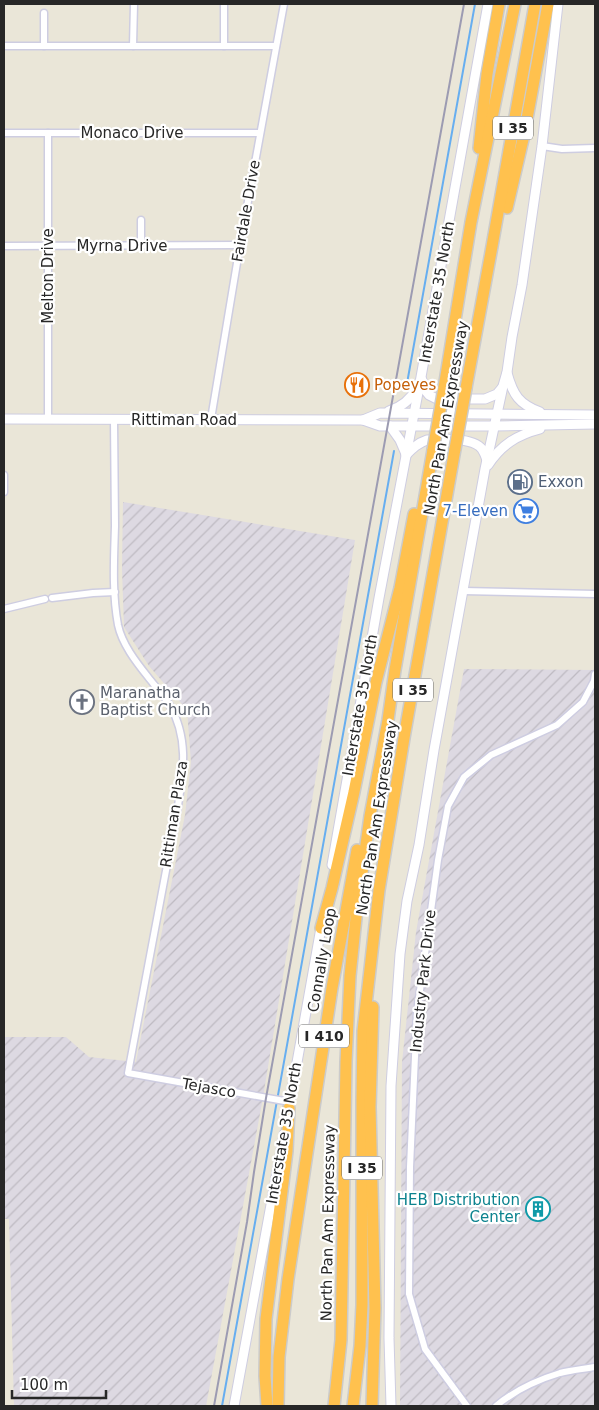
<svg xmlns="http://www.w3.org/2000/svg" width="599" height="1410" font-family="'DejaVu Sans',sans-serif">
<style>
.industrial{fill:url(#industrial-furrows)}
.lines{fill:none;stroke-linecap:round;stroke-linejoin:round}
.stream{stroke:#67aef0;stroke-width:2}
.street-casing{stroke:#cecde1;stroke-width:9}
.secondary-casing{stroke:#cecde1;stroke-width:11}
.highway-casing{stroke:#cbcbcb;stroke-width:14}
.street{stroke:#fff;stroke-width:6}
.secondary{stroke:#fff;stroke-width:9}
.highway{stroke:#ffc14e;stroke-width:11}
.rail{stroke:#9c9bb2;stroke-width:2}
.highway-bridge-casing{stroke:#cbcbcb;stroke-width:14;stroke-linecap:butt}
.highway-bridge{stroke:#ffc14e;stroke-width:11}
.labels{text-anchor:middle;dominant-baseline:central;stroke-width:4.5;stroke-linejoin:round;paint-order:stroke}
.shield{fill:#fff;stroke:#686868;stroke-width:1}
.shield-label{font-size:14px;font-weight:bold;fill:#272727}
.street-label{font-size:15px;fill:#272727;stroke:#fff}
.food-label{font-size:15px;fill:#c56008;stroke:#fff;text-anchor:start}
.service-label{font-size:15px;fill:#4e5e75;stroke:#fff;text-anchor:start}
.shop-label{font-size:15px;fill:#366cbe;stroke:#fff;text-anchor:end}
.worship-label{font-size:15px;fill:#5b616d;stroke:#fff;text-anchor:start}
.culture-label{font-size:15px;fill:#0d838f;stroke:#fff;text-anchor:end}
</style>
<defs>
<pattern id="industrial-furrows" width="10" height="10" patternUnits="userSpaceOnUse" patternTransform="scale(1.25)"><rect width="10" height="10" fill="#ddd9e2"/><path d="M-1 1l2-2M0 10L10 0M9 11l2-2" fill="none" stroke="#bebac2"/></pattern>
</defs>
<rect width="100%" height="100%" fill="#eae6d8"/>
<g class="industrial">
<path d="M123,502l232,38 -93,563 -56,303h-192l-5,-187h-5v-182h62l23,20 47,5 49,-247 6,-53 -4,-52 -38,-44 -25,-39 -2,-58z"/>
<path d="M464,669l131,1v736h-195l2,-344 14,-130z"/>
</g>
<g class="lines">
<g class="stream">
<path d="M406,389l69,-385"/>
<path d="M222,1406l172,-955"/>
</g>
<defs>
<g id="street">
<path d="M224,4v42"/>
<path d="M4,46h272"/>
<path d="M44,46v-33"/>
<path d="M133,46l1,-42"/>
<path d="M4,133h256"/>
<path d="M542,146l20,3 33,-1"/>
<path d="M4,246l236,-1"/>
<path d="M141,246v-26"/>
<path d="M48,419v-286"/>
<path d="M211,419l29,-174 44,-241"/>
<path d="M114,420c0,35 1,71 1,106 -1,33 -3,67 3,99 4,19 18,37 30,52 7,9 15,18 21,27 21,35 14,70 8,108l-49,261 162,29"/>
<path d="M4,475v17"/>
<path d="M463,591l132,3"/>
<path d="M52,598l41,-5 22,-1"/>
<path d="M4,609l41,-10"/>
<path d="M467,1406l-42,-57 -16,-55 1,-127 7,-155 21,-152 10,-54 16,-29 27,-22 66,-30 26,-23 11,-21 1,-7"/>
<path d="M496,1406c18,-15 41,-26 64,-33 11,-3 23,-4 35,-6"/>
</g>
<g id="secondary">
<path d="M507,373c6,22 12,31 33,39"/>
<path d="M422,380l3,10 4,5 8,4h48l12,-5 5,-6"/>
<path d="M389,411c12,-4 21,-10 27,-22"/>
<path d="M4,419l359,1 17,6h115l100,-2"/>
<path d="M363,420l17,-7 215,2"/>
<path d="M390,426l10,14 6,14"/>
<path d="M406,455c7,-7 12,-12 21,-15 14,-1 46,-3 55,9 2,3 4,8 5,11"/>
<path d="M488,465c13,-20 29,-30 52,-36"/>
<path d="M332,865l47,-267 42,-221 67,-373"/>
<path d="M288,1113l34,-191"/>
<path d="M234,1406l50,-272"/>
<path d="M391,1406l-2,-68 2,-252 9,-132 7,-53 12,-56 15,-95 51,-281 18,-83 4,-14 5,-35 10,-52 20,-139 16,-142"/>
</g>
<g id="highway">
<path d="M479,148l8,-74 12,-70"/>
<path d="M507,208l17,-73 24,-131"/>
<path d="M444,388l27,-166 44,-218"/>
<path d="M466,388l25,-136 44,-248"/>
<path d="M321,928l11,-40 22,-96 22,-110 24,-94 14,-74"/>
<path d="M267,1406l-2,-30 1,-57 21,-168 2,-43"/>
<path d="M278,1406l1,-49 9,-78 44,-291 25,-138"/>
<path d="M334,1406l7,-66 5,-278 4,-86 7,-68 13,-92 18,-96 7,-50 38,-220"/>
<path d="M353,1406l7,-60 2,-41v-205l1,-69 16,-141 26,-158 50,-283"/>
<path d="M372,1406l3,-98 -5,-201 3,-100"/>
</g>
</defs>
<use href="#street" class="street-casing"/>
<use href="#secondary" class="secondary-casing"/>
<use href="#highway" class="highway-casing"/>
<use href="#street" class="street"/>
<use href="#secondary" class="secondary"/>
<use href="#highway" class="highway"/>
<path class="rail" d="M214,1406l33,-184 7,-50 12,-74 198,-1094"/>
<defs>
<g id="highway-bridge">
<path d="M455,449l11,-61"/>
<path d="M433,450l11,-62"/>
</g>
</defs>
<use href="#highway-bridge" class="highway-bridge-casing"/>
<use href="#highway-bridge" class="highway-bridge"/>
</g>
<defs>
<symbol id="restaurant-ring" viewBox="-11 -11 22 22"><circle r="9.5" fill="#fff" stroke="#e8710a" stroke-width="1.5"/><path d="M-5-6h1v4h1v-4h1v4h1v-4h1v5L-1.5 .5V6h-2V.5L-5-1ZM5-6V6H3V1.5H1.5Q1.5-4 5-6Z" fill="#e8710a"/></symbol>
<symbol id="fuel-ring" viewBox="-11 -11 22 22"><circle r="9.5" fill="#fff" stroke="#5c6f8a" stroke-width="1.5"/><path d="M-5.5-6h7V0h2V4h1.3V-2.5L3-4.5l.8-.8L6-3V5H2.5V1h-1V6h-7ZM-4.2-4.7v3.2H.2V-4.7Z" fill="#5c6f8a"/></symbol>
<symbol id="supermarket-ring" viewBox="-11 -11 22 22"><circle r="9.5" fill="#fff" stroke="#3f7fe0" stroke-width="1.5"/><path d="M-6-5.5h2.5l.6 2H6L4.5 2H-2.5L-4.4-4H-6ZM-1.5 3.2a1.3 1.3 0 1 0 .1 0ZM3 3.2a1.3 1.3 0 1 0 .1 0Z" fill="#3f7fe0"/></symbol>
<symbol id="church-ring" viewBox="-11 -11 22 22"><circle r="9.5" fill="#fff" stroke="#6b7280" stroke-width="1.5"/><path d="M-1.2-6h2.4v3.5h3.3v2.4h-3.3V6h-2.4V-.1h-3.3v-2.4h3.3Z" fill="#6b7280"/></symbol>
<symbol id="building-ring" viewBox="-11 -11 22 22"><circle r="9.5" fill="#fff" stroke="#0f9aa8" stroke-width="1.5"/><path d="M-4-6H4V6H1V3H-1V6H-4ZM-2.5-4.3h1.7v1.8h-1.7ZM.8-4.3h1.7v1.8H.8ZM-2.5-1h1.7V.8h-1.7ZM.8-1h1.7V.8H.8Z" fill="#0f9aa8"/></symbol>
</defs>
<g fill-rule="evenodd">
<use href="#restaurant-ring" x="343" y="371" width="28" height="28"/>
<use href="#fuel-ring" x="506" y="468" width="28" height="28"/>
<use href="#supermarket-ring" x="512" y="497" width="28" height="28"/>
<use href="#church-ring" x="68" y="688" width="28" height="28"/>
<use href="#building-ring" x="524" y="1195" width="28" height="28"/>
</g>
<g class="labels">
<g class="shield">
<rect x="493" y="116.5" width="40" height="23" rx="4"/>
<rect x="393" y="678.5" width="40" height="23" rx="4"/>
<rect x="299" y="1024.5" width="50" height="23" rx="4"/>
<rect x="342" y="1156.5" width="40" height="23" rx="4"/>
</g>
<g class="shield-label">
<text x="513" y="128">I 35</text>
<text x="413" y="690">I 35</text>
<text x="324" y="1036">I 410</text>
<text x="362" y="1168">I 35</text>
</g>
<g class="street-label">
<text x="132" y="133">Monaco Drive</text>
<text transform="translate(246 211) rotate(-80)">Fairdale Drive</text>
<text x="122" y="246">Myrna Drive</text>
<text transform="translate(48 276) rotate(-90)">Melton Drive</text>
<text transform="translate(437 292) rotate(-80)">Interstate 35 North</text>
<text transform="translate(446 418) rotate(-80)">North Pan Am Expressway</text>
<text x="184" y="420">Rittiman Road</text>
<text transform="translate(360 705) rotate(-80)">Interstate 35 North</text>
<text transform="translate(174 814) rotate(-81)">Rittiman Plaza</text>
<text transform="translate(377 818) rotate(-81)">North Pan Am Expressway</text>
<text transform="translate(322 960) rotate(-80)">Connally Loop</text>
<text transform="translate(423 981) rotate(-84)">Industry Park Drive</text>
<text transform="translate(209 1088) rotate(10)">Tejasco</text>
<text transform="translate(284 1133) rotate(-80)">Interstate 35 North</text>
<text transform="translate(328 1223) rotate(-89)">North Pan Am Expressway</text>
</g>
<g class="food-label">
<text x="374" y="385">Popeyes</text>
</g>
<g class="service-label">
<text x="538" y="482">Exxon</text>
</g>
<g class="shop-label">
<text x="508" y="511">7-Eleven</text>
</g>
<g class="worship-label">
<text x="100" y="693">Maranatha<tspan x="100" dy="17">Baptist Church</tspan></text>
</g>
<g class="culture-label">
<text x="520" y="1200">HEB Distribution<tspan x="520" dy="17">Center</tspan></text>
</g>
</g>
<rect width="599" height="1410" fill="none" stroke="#272727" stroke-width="10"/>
<path d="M12 1390v8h94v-8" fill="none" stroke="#272727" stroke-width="2.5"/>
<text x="20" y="1390" font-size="15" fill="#272727" stroke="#ffffff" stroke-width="4" paint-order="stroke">100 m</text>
</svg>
